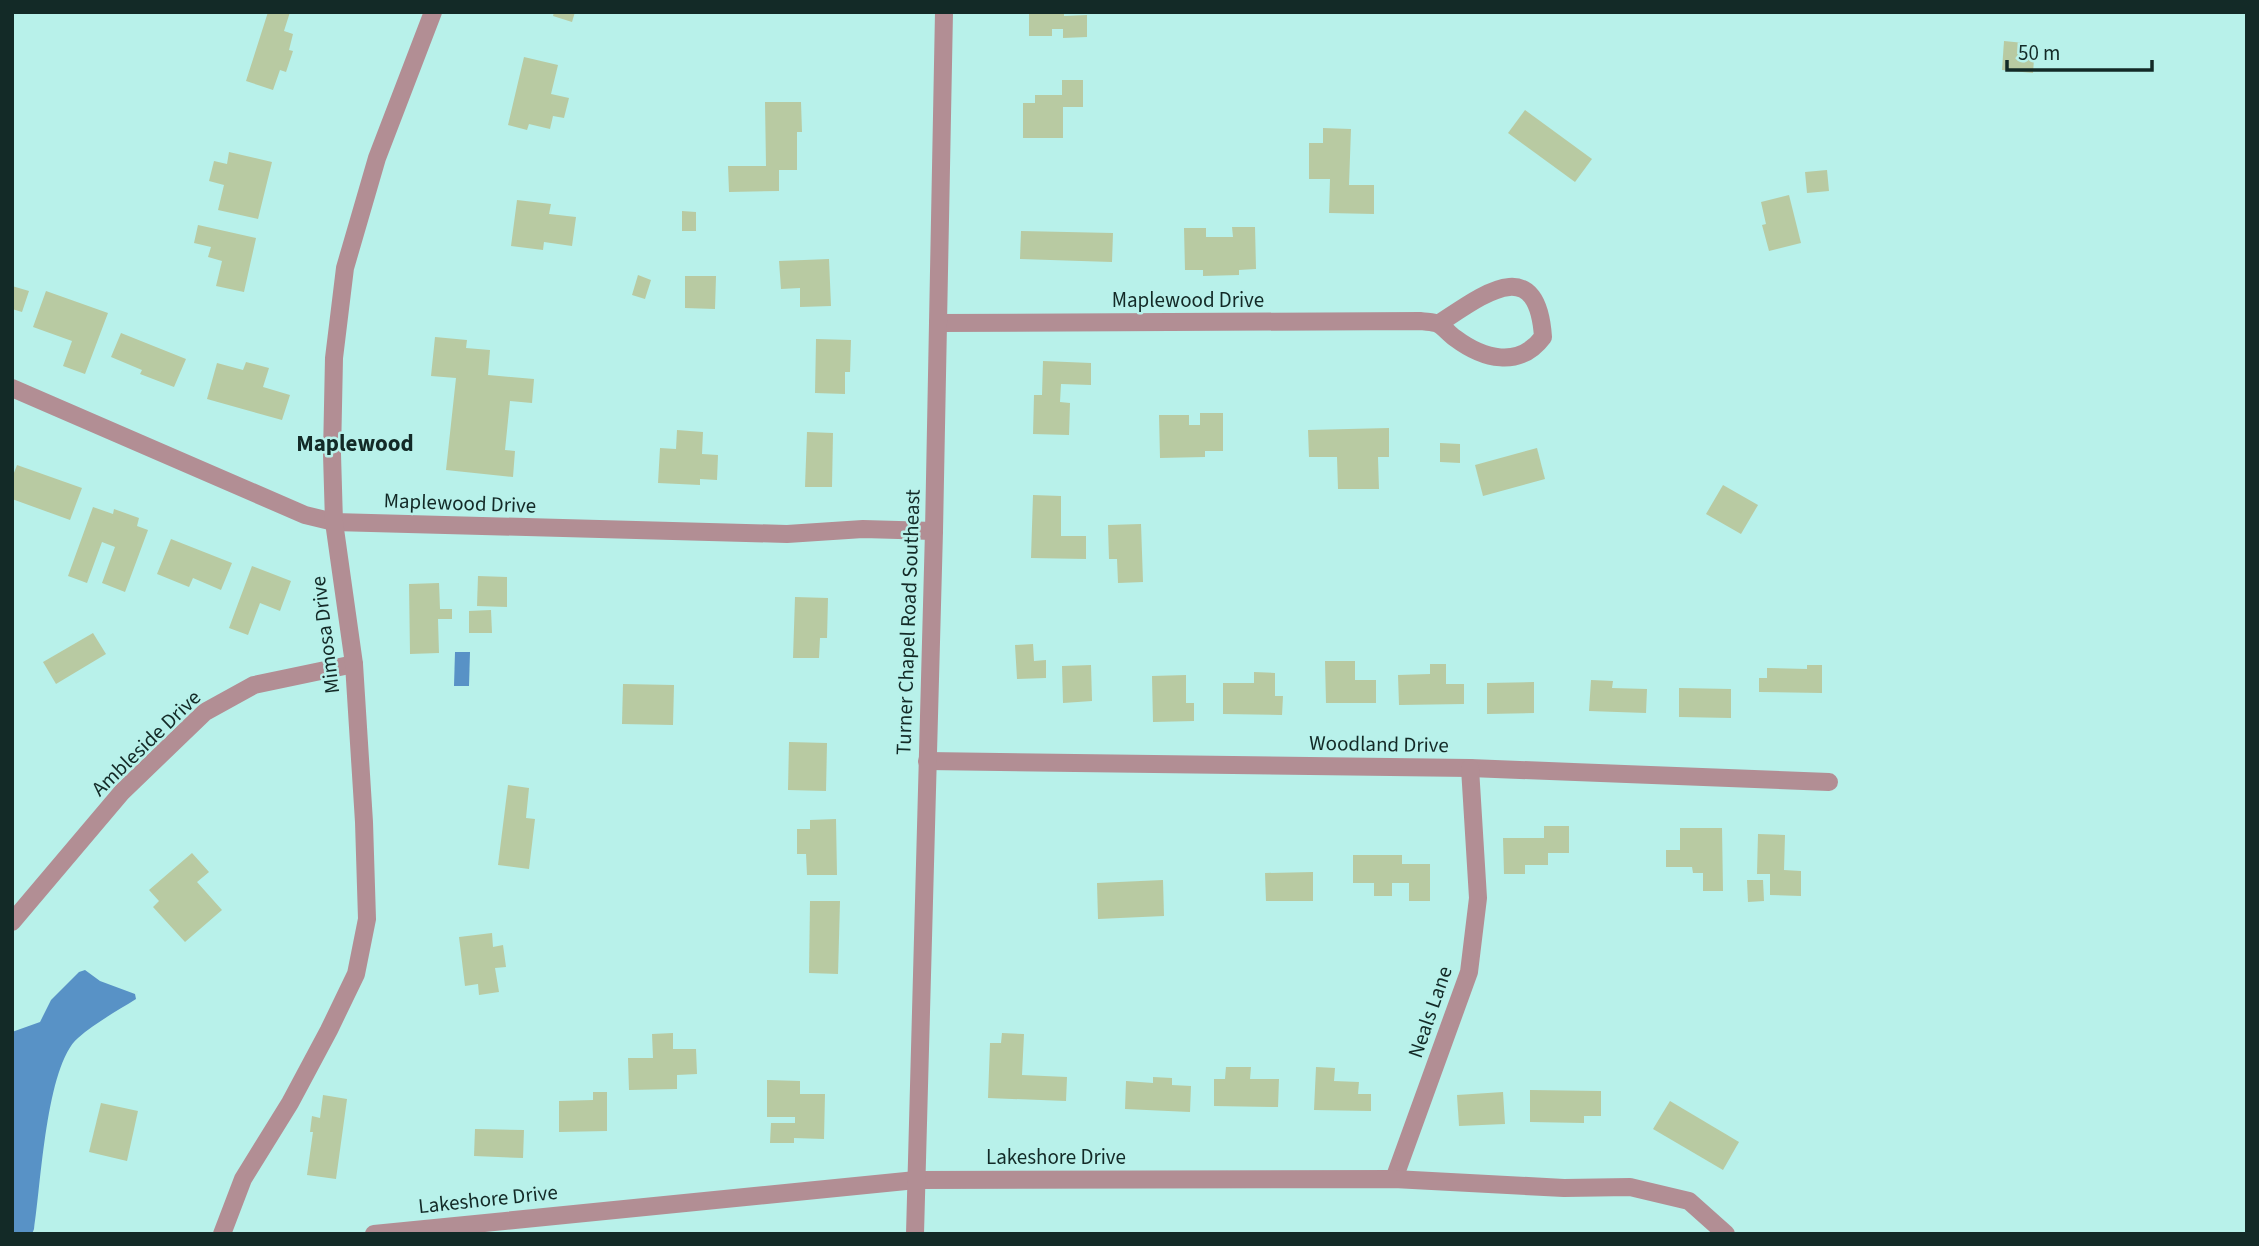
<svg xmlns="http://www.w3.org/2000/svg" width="2259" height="1246" font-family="'Source Sans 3',sans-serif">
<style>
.water{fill:#5892c6}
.building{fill:#b8caa2}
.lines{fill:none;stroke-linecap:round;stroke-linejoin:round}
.minor{stroke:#b28e94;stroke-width:18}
.labels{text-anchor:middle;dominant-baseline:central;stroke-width:5;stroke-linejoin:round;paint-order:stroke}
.street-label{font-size:21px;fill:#132a27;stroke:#b8f1ea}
.neighbourhood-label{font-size:23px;font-weight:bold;fill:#132a27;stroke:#b8f1ea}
</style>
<rect width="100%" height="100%" fill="#b8f1ea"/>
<g class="water">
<path d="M455,652h15l-1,34h-15z"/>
<path d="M85,970l15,11 35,13 1,5c-19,12 -41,24 -58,39 -32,27 -37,148 -44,191l-2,5h-20v-202l28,-10 11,-22 28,-28z"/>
</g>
<g class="building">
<path d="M268,12h22l-6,19 9,3 -4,16 4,1 -7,21 -6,-2 -7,20 -27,-9z"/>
<path d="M554,12h21l-3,10 -19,-6z"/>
<path d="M1029,12h35v4l23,-1v22l-24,1v-9h-11v7h-23z"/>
<path d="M2004,41l31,3 -2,29 -31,-3z"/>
<path d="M524,57l34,8 -7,29 18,4 -5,20 -11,-2 -3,13 -21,-5 -2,6 -19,-5z"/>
<path d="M1062,80h21v27h-20v31h-40v-35h12v-8h27z"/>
<path d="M765,102h36l1,30h-5v38h-18v21l-50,1 -1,-26h38z"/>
<path d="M1525,110l67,49 -17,23 -67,-49z"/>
<path d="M1323,128l28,1 -2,56h25v29l-45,-1 1,-34h-21v-36h14z"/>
<path d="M229,152l43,10 -14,57 -40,-9 6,-25 -15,-4 5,-20 13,3z"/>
<path d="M1827,170l2,21 -22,2 -2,-21z"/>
<path d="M1789,195l12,48 -32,8 -7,-26 4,-1 -5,-22z"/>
<path d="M517,200l34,4 -2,10 27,3 -4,29 -28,-4 -1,8 -32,-4z"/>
<path d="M682,211l14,1v19h-14z"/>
<path d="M198,225l58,13 -12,54 -28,-6 6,-25 -14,-4 3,-10 -17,-4z"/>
<path d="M1232,227h23l1,42 -17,1v5l-36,1v-6h-18l-1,-42h22v9h27z"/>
<path d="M1021,231l92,2 -1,29 -92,-3z"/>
<path d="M829,259l2,47 -31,1v-19l-19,1 -2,-28z"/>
<path d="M638,275l13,5 -6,19 -13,-4z"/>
<path d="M685,276h31l-1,33 -30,-1z"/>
<path d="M12,286l17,5 -7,21 -10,-3z"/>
<path d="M46,291l62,22 -23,61 -22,-8 9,-25 -39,-14z"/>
<path d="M121,333l65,26 -12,28 -34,-13 2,-4 -31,-13z"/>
<path d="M435,337l32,3 -1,8 24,2 -2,25 46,4 -2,24 -22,-2 -5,49 10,1 -2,26 -67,-7 10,-92 -25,-2z"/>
<path d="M816,339l35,1 -1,32h-5v22l-30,-1z"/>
<path d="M1043,361l48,2v22l-30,-1 -1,18 10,1 -1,32 -36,-1 1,-39h8z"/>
<path d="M246,362l23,6 -6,19 27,8 -8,25 -75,-21 10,-36 26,7z"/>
<path d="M1200,413h23v38h-18v6l-45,1 -1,-43h30v10h11z"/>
<path d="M1389,428v29h-11l1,32h-41l-1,-32h-28l-1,-27z"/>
<path d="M677,430l26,2 -1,22 16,1 -1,25 -17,-1v6l-42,-2 2,-35 16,1z"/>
<path d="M807,432l26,1 -1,54h-27z"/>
<path d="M1440,443l20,1v19l-20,-1z"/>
<path d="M1537,448l8,31 -62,17 -8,-31z"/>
<path d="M17,465l65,23 -12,32 -58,-21v-21z"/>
<path d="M1723,485l35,20 -17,29 -35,-20z"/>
<path d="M1033,495l28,1v40h25v23l-55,-1z"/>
<path d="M93,507l20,7 1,-5 25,9 -2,8 11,4 -23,62 -23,-9 13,-36 -13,-5 -15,41 -19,-7z"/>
<path d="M1141,524l2,58 -25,1 -1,-24h-8l-1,-34z"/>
<path d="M171,539l61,24 -11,27 -28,-12 -4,9 -32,-13z"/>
<path d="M252,566l39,15 -11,30 -20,-8 -12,32 -19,-7z"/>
<path d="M478,576l29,1v30l-30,-1z"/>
<path d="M439,583l1,26h12v10h-14l1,34 -29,1 -1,-70z"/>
<path d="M795,597l33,1 -1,40h-7l-1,20h-26z"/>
<path d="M491,610l1,23h-23v-22z"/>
<path d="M93,633l13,21 -50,30 -13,-22z"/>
<path d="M1033,644l1,17 12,-1v18l-29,1 -2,-34z"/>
<path d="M1325,661h30v19h21v23h-50z"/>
<path d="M1430,664h16v20h18v20l-65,1 -1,-30 32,-1z"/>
<path d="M1091,665l1,36 -29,2 -1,-37z"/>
<path d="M1807,665h15v28l-63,-1v-14h8v-10l40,1z"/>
<path d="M1254,672l21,1v23h8l-1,19 -59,-1v-31h31z"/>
<path d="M1186,675v28h8v18l-41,1 -1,-46z"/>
<path d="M1591,680l22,1 -1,7 35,1 -1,24 -57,-2z"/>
<path d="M1534,682v31l-47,1v-31z"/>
<path d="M623,684l51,1 -1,40 -51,-1z"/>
<path d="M1679,688l52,1v29l-52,-1z"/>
<path d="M789,742l38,1 -1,48 -38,-1z"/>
<path d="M508,785l21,3 -3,30 9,1 -6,50 -31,-4z"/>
<path d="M836,819l1,56h-30l-1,-21h-9v-25h13v-9z"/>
<path d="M1544,826h25v27h-21v12h-23v9h-21l-1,-36h41z"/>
<path d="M1680,828h42l1,63h-20v-18h-10l-1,-6h-26v-17h14z"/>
<path d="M1758,834l27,1 -1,35 17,1v25l-31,-1v-21h-13z"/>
<path d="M192,853l17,19 -12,10 25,28 -37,32 -32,-35 6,-6 -10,-11z"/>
<path d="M1353,855h49v9h28v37h-21v-18h-17v13h-18v-13h-21z"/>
<path d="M1313,872v29h-47l-1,-28z"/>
<path d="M1163,880l1,36 -66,3 -1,-36z"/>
<path d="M1747,880h16l1,21 -16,1z"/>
<path d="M810,901h30l-2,73 -29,-1z"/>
<path d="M492,933l1,14 10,-2 3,22 -11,1 4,24 -20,3 -1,-11 -13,2 -6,-49z"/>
<path d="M673,1033v16h23l1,25 -20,1v14l-48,1 -1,-32h25l-1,-24z"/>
<path d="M1002,1033l22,1 -2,41 45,2 -1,24 -78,-3 2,-55h11z"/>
<path d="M1226,1067h25l-1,12h29l-1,28 -64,-1v-27h11z"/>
<path d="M1316,1067l19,1 -1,13 25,1 -1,12h13v17l-57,-1z"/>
<path d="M1153,1077l19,1v7l19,1 -1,26 -65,-3 1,-28 27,2z"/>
<path d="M767,1080l33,1v13h25l-1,45 -30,-1v5h-24l1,-20h24v-6h-28z"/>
<path d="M1530,1090l71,1v25h-17v7l-54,-1z"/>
<path d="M593,1092h14v39l-48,1v-31l34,-1z"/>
<path d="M1503,1092l2,32 -46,2 -2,-31z"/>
<path d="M323,1095l24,4 -11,80 -29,-4 6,-43h-3l2,-16 8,2z"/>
<path d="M1670,1101l69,41 -16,28 -70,-41z"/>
<path d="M101,1103l37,8 -11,50 -38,-9z"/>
<path d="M475,1129l49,1 -1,28 -49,-2z"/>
</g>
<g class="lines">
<g class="minor">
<path d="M938,323l483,-2c5,1 13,1 17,3 6,3 11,10 17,14 28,21 64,31 88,-1 -6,-87 -63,-40 -105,-13"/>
<path d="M12,388l293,127 29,7 453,12 76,-5 71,2"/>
<path d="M927,761l543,7 359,14"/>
<path d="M12,922l110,-130 83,-80 49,-27 100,-21"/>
<path d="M1394,1179l75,-207 9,-74 -8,-130"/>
<path d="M222,1234l21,-55 47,-76 39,-73 27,-56 11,-55 -3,-97 -10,-158 -20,-142 -2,-68 2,-96 11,-90 32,-110 56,-146"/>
<path d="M374,1234l542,-54 478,-1 170,9 66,-1 59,14 37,33"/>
<path d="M915,1234l19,-703 10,-519"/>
</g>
</g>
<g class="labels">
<g class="street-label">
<text x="1188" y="300">Maplewood Drive</text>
<text transform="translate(460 503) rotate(2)">Maplewood Drive</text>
<text transform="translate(908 622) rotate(-88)">Turner Chapel Road Southeast</text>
<text transform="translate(325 635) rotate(-97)">Mimosa Drive</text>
<text transform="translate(146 743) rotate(-44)">Ambleside Drive</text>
<text transform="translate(1379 744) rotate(1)">Woodland Drive</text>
<text transform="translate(1430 1012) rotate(-71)">Neals Lane</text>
<text x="1056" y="1157">Lakeshore Drive</text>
<text transform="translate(488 1199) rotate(-6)">Lakeshore Drive</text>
</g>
<g class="neighbourhood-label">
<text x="355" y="443">Maplewood</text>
</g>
</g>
<rect width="2259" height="1246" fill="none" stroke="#132a27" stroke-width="28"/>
<path d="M2007 60v10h145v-10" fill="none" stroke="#132a27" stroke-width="3.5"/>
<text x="2018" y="60" font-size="21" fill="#132a27" stroke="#b8f1ea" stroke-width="5" paint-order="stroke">50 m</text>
</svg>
